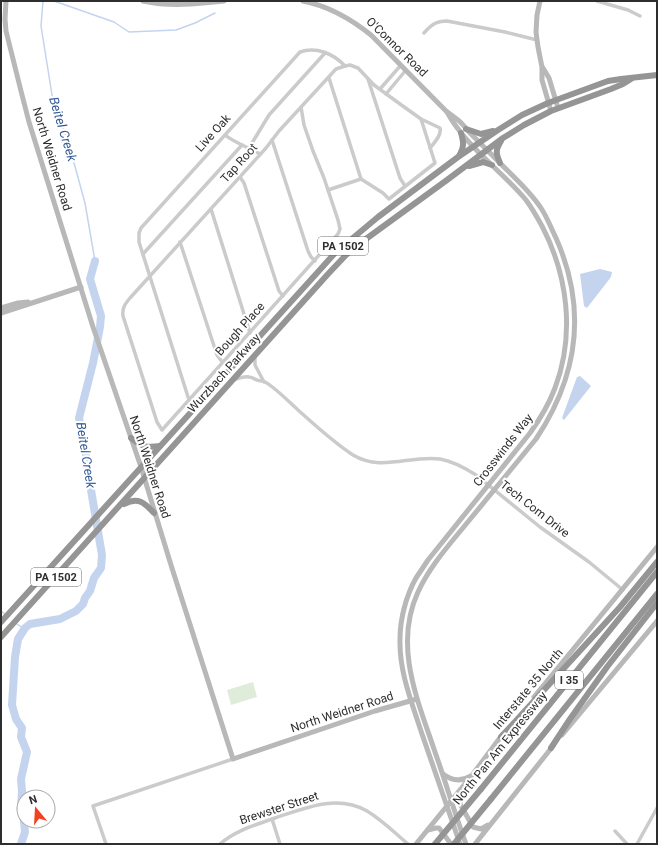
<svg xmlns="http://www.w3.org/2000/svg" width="658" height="845" font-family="Roboto,sans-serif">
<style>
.green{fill:#e0ecda}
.water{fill:#c4d4ee}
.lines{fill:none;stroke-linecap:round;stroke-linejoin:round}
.stream{stroke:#c4d4ee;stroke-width:1.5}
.river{stroke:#c4d4ee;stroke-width:8}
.street{stroke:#cbcbcb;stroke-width:3.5}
.secondary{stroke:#b8b8b8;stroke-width:5}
.highway{stroke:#959595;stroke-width:6}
.highway-bridge{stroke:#959595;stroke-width:6}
.labels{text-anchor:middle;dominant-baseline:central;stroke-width:4;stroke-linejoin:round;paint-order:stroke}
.shield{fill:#fff;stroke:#6d6d6d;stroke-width:1}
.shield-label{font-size:11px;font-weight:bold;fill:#2e2e2e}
.street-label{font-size:12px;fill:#2e2e2e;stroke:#fff}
.water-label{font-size:13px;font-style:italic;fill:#355b96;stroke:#fff}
</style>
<rect width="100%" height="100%" fill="#fff"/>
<path class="green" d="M253,682l4,15 -26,8 -4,-15z"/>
<g class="water">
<path d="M600,269l12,3 -1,5 -24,31 -3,-2 -4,-32z"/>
<path d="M580,376l11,10 -27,34 -2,-2 15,-41z"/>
</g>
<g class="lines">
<g class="stream">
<path d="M43,1l-2,25 11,69 19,57 14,51 10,58"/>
<path d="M54,1l60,21 15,10 47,-2 19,-7 20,-10"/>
<path d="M1,611l5,4"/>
<path d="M17,624l7,5"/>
</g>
<g class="river">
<path d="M24,821l-3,-14 1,-16 -1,-12 6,-27 -6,-15 1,-9 -6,-9 -4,-14 3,-48 3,-18 7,-11 5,-4 30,-5 16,-8 7,-7 2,-6 5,-7 4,-13 7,-10 1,-13 -11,-65 -6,-42 -6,-30 14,-55 7,-36 1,-11 -11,-37 5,-18"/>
<path d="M21,844l4,-12 -1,-11"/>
</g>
<g class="street">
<path d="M597,1l31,9 12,6"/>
<path d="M424,33c7,-8 12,-12 23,-12l58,11 32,8"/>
<path d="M329,78l32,101"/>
<path d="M368,79l32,99 5,8"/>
<path d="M380,89l21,-24"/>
<path d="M386,94l20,-24"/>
<path d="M301,107l3,18 9,26 11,27 14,42 2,9 -2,5 -176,196 -5,-8 -34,-106c-1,-8 2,-12 7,-18l136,-150 13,-17 57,-62 9,-3 5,-1 8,3 16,17 26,19 21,15 19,9c2,7 -6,15 -10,20"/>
<path d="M225,135c10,8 23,12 35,19"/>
<path d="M272,140l36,111 3,6 4,4"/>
<path d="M249,148l20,-33 56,-62"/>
<path d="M240,177l4,6 35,108 4,5"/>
<path d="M361,179l22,14 6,6 46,-36 -14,-44"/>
<path d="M328,190l33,-11"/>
<path d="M211,209l39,124"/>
<path d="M180,242l37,113 6,8"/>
<path d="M143,254l99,-109"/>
<path d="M255,356v9l9,17"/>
<path d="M234,380c5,-2 10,-4 15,-3 3,0 5,2 8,3 2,1 4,1 6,1 10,4 27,22 35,29 18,16 35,32 55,45 28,17 57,0 87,4 12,2 25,9 36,16l64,52 49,35 34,28"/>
<path d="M189,400l-50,-158v-9l2,-5 159,-176c16,-6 34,2 45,14"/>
<path d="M272,819l8,25"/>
<path d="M615,831l12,13"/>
<path d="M106,844l-13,-38 140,-47"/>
<path d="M220,844c16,-14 36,-19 55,-26 30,-10 62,-24 92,-7 15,9 28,22 41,33"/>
<path d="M637,844l20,-36"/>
</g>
<g class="secondary">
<path d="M6,1l-1,18 1,12 15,60 8,31 64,205 48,140 30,98 62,194 142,-48 42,-12"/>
<path d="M143,1c27,6 54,3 81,0"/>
<path d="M303,1c26,5 48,18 68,34l75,76c4,3 8,6 12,9 4,3 7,7 10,11 8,8 16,16 24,24 16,17 36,33 49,53 6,9 10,20 15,30 31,70 22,138 -20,201 -23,28 -46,56 -69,84 -18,22 -37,43 -49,69 -25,54 0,109 17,160 11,31 20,62 31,92"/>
<path d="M540,1l-3,14 -1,17 2,15 4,20v13l9,31"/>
<path d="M543,68l6,10 9,30"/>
<path d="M447,112c19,35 54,58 79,88 6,8 11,17 16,26 26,50 33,109 13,162 -6,16 -15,31 -25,45l-102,127c-4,6 -8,12 -12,18 -10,18 -16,41 -16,61 -1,33 12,64 22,95 13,37 25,73 38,110"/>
<path d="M1,308l17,-5 10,-1"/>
<path d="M1,313l34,-11 46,-15"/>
<path d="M534,697l123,-150"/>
<path d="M562,735l95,-114"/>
<path d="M443,774c9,7 18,8 28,2"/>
<path d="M463,788l-3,16 13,23 8,2 7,-4"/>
<path d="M428,830l8,-2h3l12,16"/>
<path d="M416,844l57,-70 29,-39"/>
<path d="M475,844l78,-98"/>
</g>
<g class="highway">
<path d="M466,129l15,5 12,-3"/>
<path d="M459,156c5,-9 5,-13 2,-23"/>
<path d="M500,163c-4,-9 -5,-13 1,-22"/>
<path d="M469,166l14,-4 9,3"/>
<path d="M131,438c11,9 16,10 29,8"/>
<path d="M124,504c14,-7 20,-2 30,9"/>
<path d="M1,622l316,-349 18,-20 43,-36 80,-60 40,-27 24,-15 26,-12 60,-22 13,-2 36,-4"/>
<path d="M1,637l119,-132 208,-231 18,-19 13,-11 88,-64 56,-42 21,-13 27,-14 60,-22 12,-5 8,-5"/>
<path d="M501,737l119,-130 37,-45"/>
<path d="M551,748l19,-29 37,-52 50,-64"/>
<path d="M481,789l176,-217"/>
<path d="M491,799l166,-205"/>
</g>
<g class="highway-bridge">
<path d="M435,844l46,-55"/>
<path d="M454,844l37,-45"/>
</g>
</g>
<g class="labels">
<g class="shield">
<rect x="318" y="237" width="50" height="18" rx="3"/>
<rect x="31" y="568" width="50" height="18" rx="3"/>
<rect x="555" y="671" width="28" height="18" rx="3"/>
</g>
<g class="shield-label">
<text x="343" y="246">PA 1502</text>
<text x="56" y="577">PA 1502</text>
<text x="569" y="680">I 35</text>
</g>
<g class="street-label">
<text transform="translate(397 47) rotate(44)">O'Connor Road</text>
<text transform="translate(213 133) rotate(-48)">Live Oak</text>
<text transform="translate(52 159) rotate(73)">North Weidner Road</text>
<text transform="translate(239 163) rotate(-48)">Tap Root</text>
<text transform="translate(240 329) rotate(-48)">Bough Place</text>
<text transform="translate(224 373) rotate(-48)">Wurzbach Parkway</text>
<text transform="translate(503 450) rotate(-52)">Crosswinds Way</text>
<text transform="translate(150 467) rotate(72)">North Weidner Road</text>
<text transform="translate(535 509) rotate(38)">Tech Com Drive</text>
<text transform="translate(528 689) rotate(-50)">Interstate 35 North</text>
<text transform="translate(342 712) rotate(-18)">North Weidner Road</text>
<text transform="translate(500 748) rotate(-51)">North Pan Am Expressway</text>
<text transform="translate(279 808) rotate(-18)">Brewster Street</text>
</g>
<g class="water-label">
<text transform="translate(63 129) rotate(73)">Beitel Creek</text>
<text transform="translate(86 455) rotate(81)">Beitel Creek</text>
</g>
</g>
<rect width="658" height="845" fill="none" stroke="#2e2e2e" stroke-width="4"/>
<g transform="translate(36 809) rotate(342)"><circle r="19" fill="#ffffff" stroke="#ababab"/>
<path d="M0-3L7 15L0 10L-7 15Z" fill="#f44020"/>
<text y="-6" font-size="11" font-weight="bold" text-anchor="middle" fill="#2e2e2e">N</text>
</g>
</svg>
